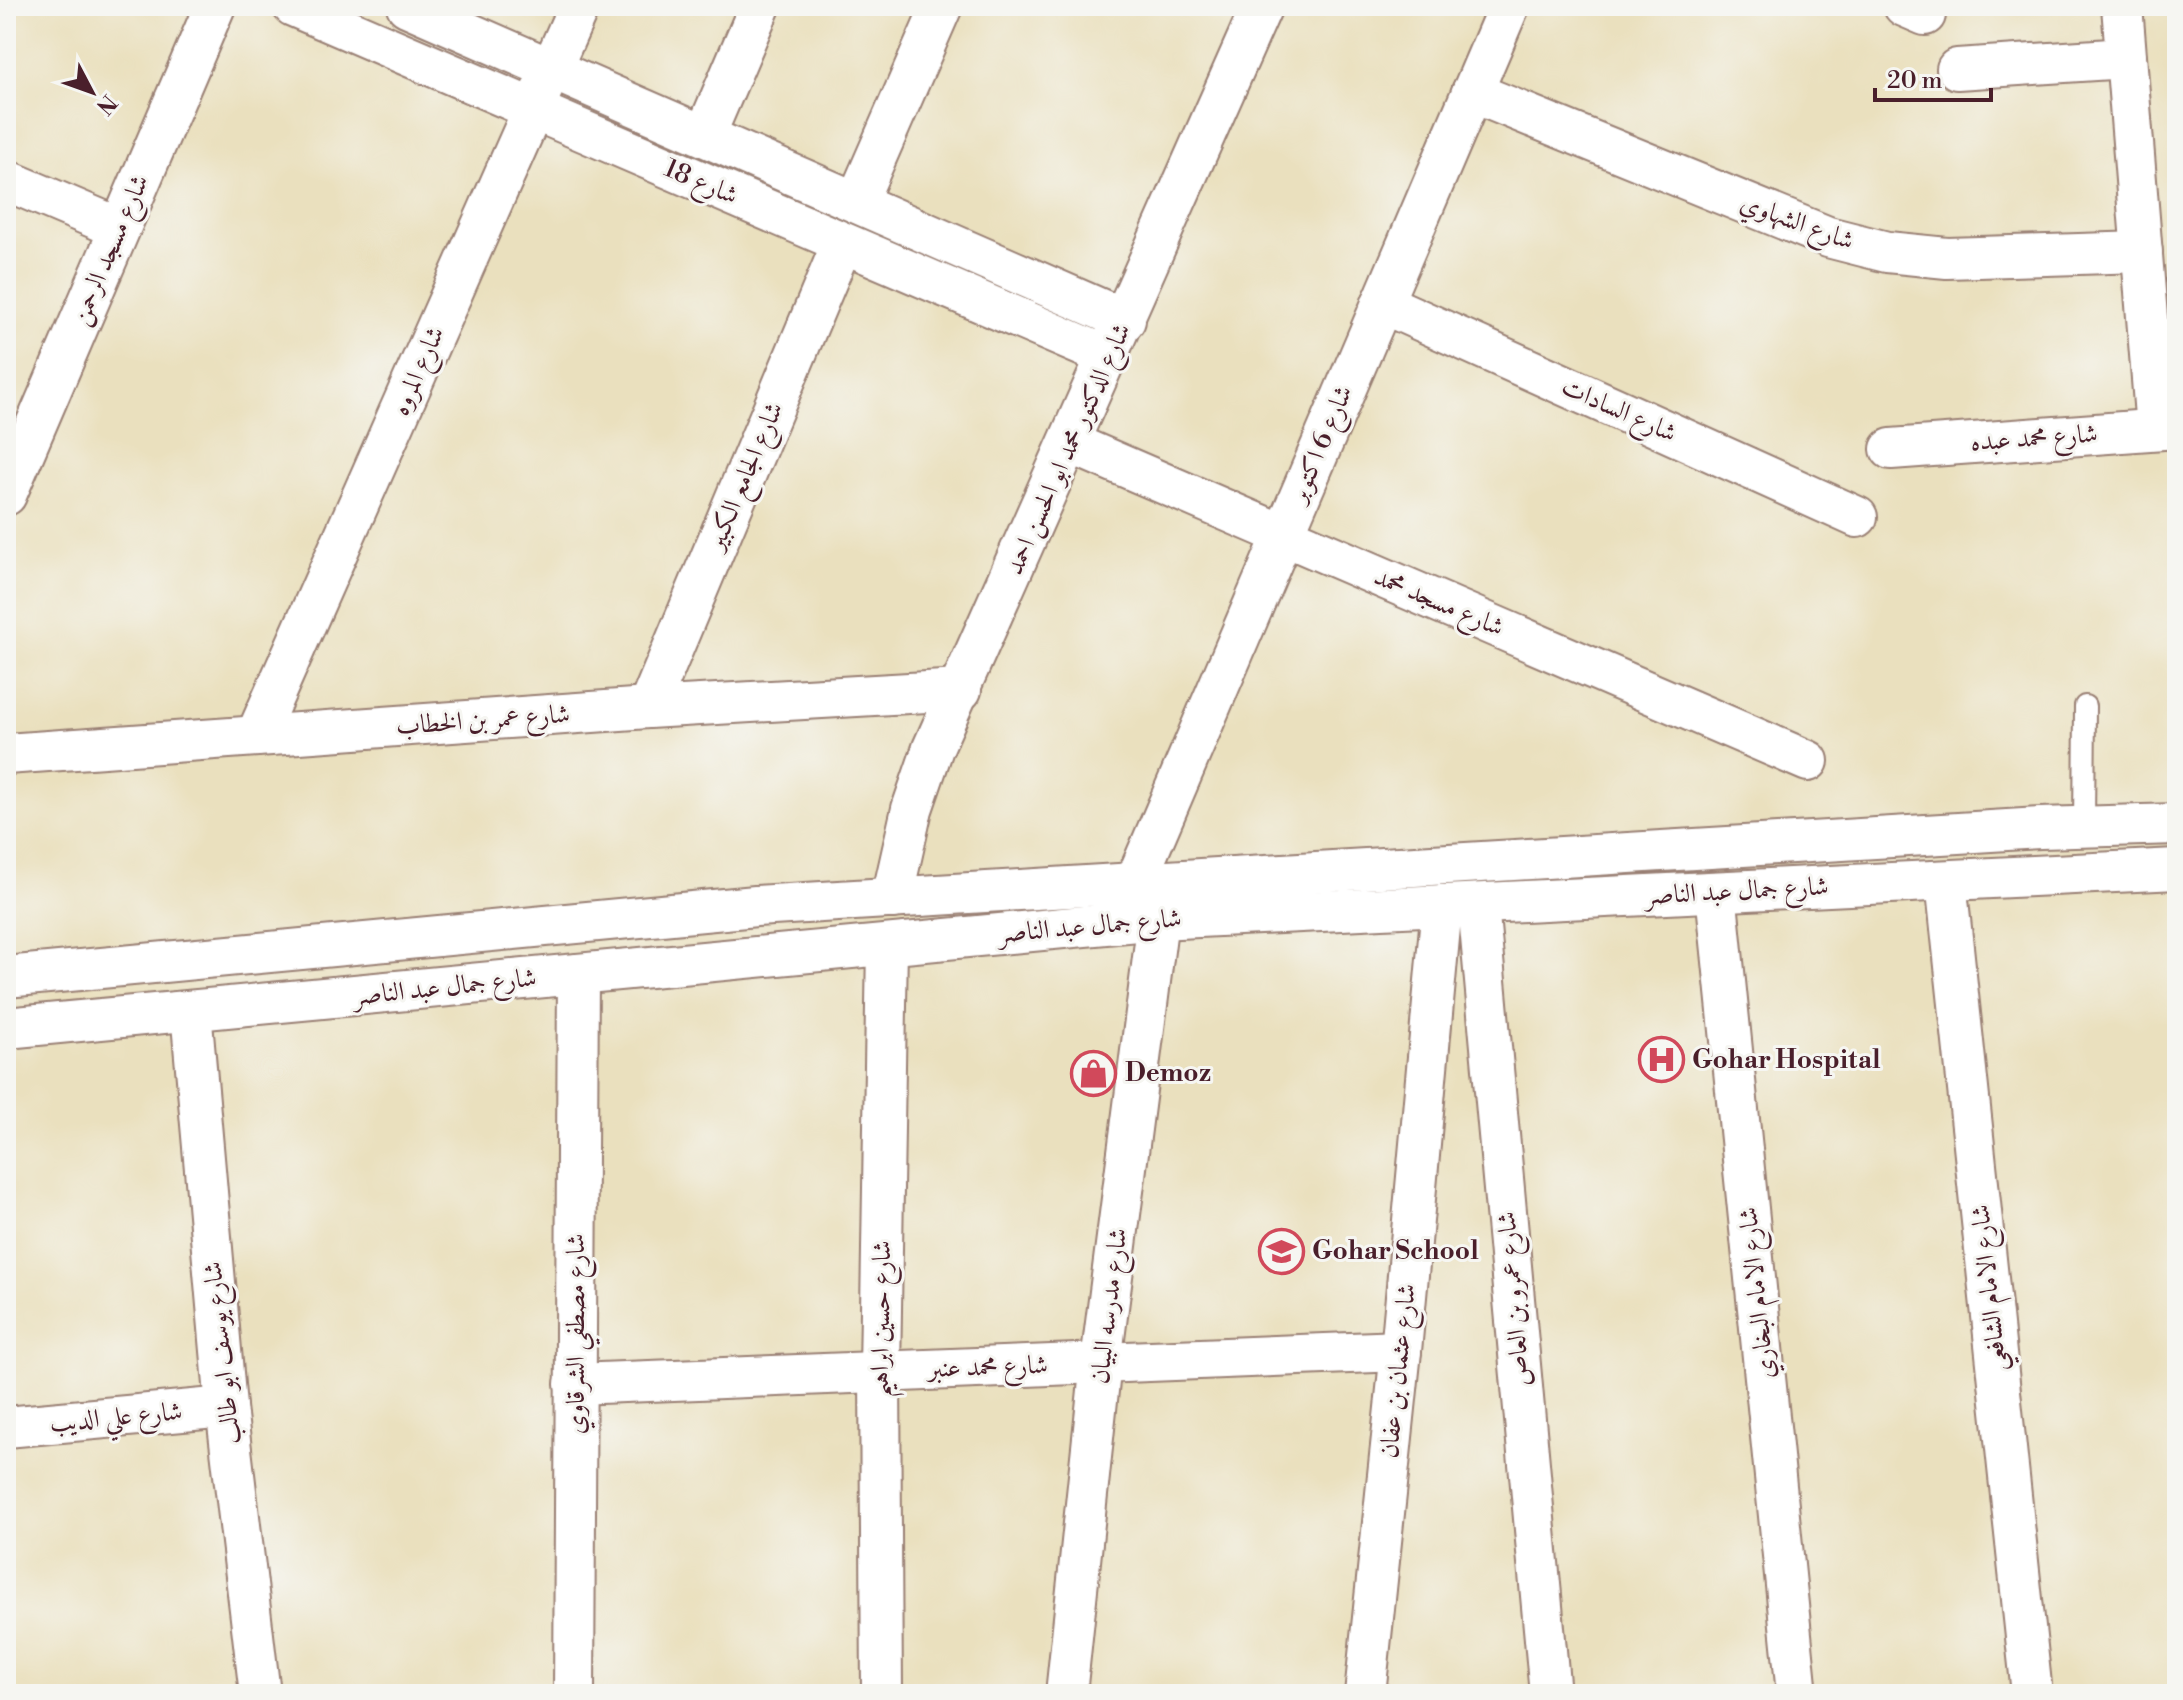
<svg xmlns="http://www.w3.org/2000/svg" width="2183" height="1700" font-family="'Libre Bodoni',Amiri,serif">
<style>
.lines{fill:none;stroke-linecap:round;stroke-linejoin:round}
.service-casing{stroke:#9a8074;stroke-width:24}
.minor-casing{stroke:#9a8074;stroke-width:44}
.service{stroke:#fff;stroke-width:20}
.minor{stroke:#fff;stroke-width:40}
.labels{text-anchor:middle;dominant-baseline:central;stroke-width:6;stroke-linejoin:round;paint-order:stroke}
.street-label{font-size:26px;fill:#4a1f2b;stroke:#f6f6f2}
.poi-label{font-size:26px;font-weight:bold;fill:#4a1f2b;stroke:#f6f6f2;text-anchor:start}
</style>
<rect width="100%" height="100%" fill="#f6f6f2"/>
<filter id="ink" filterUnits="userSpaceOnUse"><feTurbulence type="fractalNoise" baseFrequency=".0125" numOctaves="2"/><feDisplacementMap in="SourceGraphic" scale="16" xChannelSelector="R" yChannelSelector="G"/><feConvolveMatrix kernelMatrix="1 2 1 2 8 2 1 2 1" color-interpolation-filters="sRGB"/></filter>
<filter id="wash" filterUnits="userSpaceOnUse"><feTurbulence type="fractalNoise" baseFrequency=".006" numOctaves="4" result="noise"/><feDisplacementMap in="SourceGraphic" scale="32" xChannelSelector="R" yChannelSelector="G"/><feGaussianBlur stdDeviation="1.8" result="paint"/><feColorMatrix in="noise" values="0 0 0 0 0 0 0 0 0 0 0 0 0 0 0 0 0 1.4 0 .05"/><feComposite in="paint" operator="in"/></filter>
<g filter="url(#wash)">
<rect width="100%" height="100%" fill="#eae0be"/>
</g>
<g filter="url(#ink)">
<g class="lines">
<defs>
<path id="service" d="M2084,827l1,-121"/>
<g id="minor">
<path d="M293,6l816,351"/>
<path d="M407,6l718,314"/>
<path d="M1904,6l21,9"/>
<path d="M2122,6l34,423"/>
<path d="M1957,69l169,-11"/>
<path d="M1472,92l356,145 59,15 60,6 195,-6"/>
<path d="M705,135l55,-129"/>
<path d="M6,180l113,48"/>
<path d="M857,201l85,-195"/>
<path d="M1382,303l475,214"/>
<path d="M1070,443l738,318"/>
<path d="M1891,449l286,-21"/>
<path d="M6,495l209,-489"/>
<path d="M648,708l194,-464"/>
<path d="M256,736l323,-730"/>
<path d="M6,754l642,-46 313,-18"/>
<path d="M1946,881l86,813"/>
<path d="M1135,883l374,-877"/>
<path d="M1716,892l81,802"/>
<path d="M892,898l20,-89 21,-61 329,-742"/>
<path d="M1478,904l72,790"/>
<path d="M6,977l750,-71 1284,-78 137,-4"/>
<path d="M191,1011l35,396 34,287"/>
<path d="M6,1028l1152,-109 1019,-50"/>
<path d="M575,1384l826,-33"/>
<path d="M6,1427l220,-20"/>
<path d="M574,1694l4,-720"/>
<path d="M882,1694l-2,-323 7,-426"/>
<path d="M1066,1694l35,-332 57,-443"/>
<path d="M1365,1694l36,-343 41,-446"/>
</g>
</defs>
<use href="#service" class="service-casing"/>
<use href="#minor" class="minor-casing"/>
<use href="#service" class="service"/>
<use href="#minor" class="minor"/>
</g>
</g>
<defs>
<symbol id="hospital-ring" viewBox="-11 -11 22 22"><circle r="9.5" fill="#f6f6f2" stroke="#d1495b" stroke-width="1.5"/><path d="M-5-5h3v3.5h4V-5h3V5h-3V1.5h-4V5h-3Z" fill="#d1495b"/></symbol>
<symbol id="shop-ring" viewBox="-11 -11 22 22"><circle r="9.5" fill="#f6f6f2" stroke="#d1495b" stroke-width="1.5"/><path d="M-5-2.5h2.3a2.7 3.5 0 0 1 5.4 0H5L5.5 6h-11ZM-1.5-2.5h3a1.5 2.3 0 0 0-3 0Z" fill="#d1495b"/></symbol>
<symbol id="school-ring" viewBox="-11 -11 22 22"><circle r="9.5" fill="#f6f6f2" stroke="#d1495b" stroke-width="1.5"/><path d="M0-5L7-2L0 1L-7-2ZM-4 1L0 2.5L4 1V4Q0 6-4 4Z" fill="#d1495b"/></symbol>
</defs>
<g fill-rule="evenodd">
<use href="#hospital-ring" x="1636" y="1034" width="51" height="51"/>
<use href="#shop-ring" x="1068" y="1048" width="51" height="51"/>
<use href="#school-ring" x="1256" y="1226" width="51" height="51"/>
</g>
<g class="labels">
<g class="street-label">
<text transform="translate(701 182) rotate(23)">شارع 18</text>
<text transform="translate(1797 222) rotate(20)">شارع الشهاوي</text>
<text transform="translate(110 250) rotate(-67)">شارع مسجد الرحمن</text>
<text transform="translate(418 371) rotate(-66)">شارع المروه</text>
<text transform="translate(1619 410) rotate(24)">شارع السادات</text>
<text transform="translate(2034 438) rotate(-4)">شارع محمد عبده</text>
<text transform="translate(1321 444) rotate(-67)">شارع 6 اكتوبر</text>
<text transform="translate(1068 449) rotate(-66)">شارع الدكتور محمد ابو الحسن احمد</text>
<text transform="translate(745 476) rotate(-67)">شارع الجامع الكبير</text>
<text transform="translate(1439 602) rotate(23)">شارع مسجد محمد</text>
<text transform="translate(483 720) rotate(-4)">شارع عمر بن الخطاب</text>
<text transform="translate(1737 891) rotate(-3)">شارع جمال عبد الناصر</text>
<text transform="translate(1090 926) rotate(-5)">شارع جمال عبد الناصر</text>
<text transform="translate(445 987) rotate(-6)">شارع جمال عبد الناصر</text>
<text transform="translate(1989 1288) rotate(-96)">شارع الامام الشافعي</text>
<text transform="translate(1757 1293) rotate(-96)">شارع الامام البخاري</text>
<text transform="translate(1514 1299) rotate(-95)">شارع عمرو بن العاص</text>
<text transform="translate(1109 1306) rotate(-83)">شارع مدرسه البيان</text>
<text transform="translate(881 1319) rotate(-89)">شارع حسين ابراهيم</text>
<text transform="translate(576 1334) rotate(-90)">شارع مصطفي الشرقاوي</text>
<text transform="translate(222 1353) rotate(-96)">شارع يوسف ابو طالب</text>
<text transform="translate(988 1367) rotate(-2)">شارع محمد عنبر</text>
<text transform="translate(1398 1371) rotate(-84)">شارع عثمان بن عفان</text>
<text transform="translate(116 1417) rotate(-5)">شارع علي الديب</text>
</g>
<g class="poi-label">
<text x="1692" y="1060">Gohar Hospital</text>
<text x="1125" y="1073">Demoz</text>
<text x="1312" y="1251">Gohar School</text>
</g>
</g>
<rect width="2183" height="1700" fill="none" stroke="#f6f6f2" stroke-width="32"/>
<g transform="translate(92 92) rotate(131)" stroke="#f6f6f2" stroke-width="6" paint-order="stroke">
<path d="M0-6L14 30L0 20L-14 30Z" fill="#4a1f2b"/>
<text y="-12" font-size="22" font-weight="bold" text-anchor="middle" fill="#4a1f2b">N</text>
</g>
<path d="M1875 88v12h116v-12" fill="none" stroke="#4a1f2b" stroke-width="4"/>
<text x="1887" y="88" font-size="24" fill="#4a1f2b" stroke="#f6f6f2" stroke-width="6" paint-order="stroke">20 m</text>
</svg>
